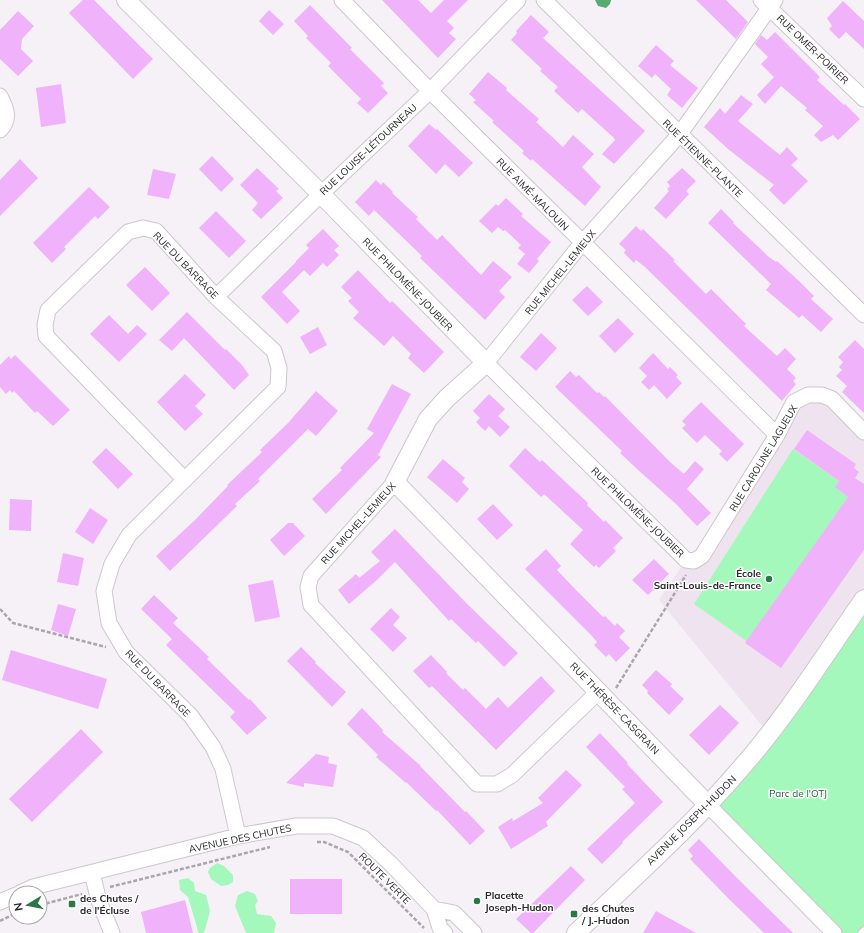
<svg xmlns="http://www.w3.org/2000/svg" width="864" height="933" font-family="Mulish,sans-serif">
<rect width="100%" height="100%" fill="#f6f1f7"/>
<path fill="#eee3ef" d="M822 395 864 430V597L767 732 659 600 686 560 694 561 794 402Z"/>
<path fill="#a4f8bb" d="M793 449 839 481 835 487 848 497 748 642 694 604Z
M864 591V933H841L707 793 767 732Z
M217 863 224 866 233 875V882L228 885 221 886 211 879 208 872 210 868Z
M188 878 194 883 195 891 206 895 210 911 205 930 203 933H198L197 927 188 897 180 890 179 880Z
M247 891 255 894 258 901 255 905 257 914 271 916 276 923 274 933H246L235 906 238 895Z"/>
<path fill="#57aa70" d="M595 0H611L610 4 606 8 598 6Z"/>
<path fill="#f0b2fa" d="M83 0H94L153 59 133 79 69 13Z
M382 0H418L431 13 444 0H468L447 21 454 28 449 33 456 39 438 58Z
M696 0H726L748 22 736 39Z
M843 1 864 21V49L846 32 839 39 829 29 832 26 827 18Z
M310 5 352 48 350 49 384 83 381 86 388 93 368 113 357 103 361 99 328 66 331 63 306 38 308 36 294 21Z
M269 10 284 24 273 35 259 21Z
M18 11 34 26 22 39 21 49 33 61 18 76 0 59V30Z
M531 15 549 32 543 38 645 131 614 164 602 154 615 140 614 138 582 109 578 113 554 91 558 87 540 71 542 69 511 40 517 33 516 31Z
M775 32 820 77 817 80 844 105 845 104 860 119 838 140 833 135 821 142 814 135 823 126 805 110 807 108 781 86 765 104 757 95 774 77 761 64 768 57 755 44 761 35 767 40Z
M656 45 674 61 670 65 698 88 682 108 667 95 671 89 655 74 652 78 638 66Z
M488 72 507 88 506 90 539 119 536 122 563 147 573 135 594 154 582 167 601 187 585 206 532 159 531 161 522 153 524 151 492 122 494 121 473 102 476 100 469 94Z
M61 84 66 123 41 127 36 88Z
M741 95 753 104 738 121 780 155 787 147 798 159 791 165 808 181 784 205 769 190 774 185 728 149 704 127 720 108 725 114Z
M429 124 436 130 437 129 473 163 459 177 445 164 436 174 408 146Z
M212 156 234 179 221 192 199 169Z
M20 159 38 178 0 216V180Z
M257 168 279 189 276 191 283 198 261 219 252 210 258 203 240 185Z
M682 168 696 181 686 191 689 194 666 219 654 208 669 191 667 189 670 186 667 182Z
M153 169 176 174 169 199 147 195Z
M376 180 381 185 383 182 393 192 392 193 418 217 416 219 437 240 442 235 481 275 493 261 512 277 499 291 505 297 485 320 420 258 422 256 374 210 369 216 355 202Z
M89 187 110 207 98 219 95 216 64 247 66 249 52 263 33 243Z
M506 198 523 214 521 216 551 242 537 259 539 261 529 273 517 264 525 254 518 248 521 245 505 230 503 231 498 227 492 233 479 221 496 204 498 206Z
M721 209 734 222 733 223 769 257 776 262 777 261 799 281 814 296 811 299 833 319 821 332 802 315 799 318 766 290 771 284 708 223Z
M216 211 246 241 229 258 199 228Z
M636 226 641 231 643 229 675 260 673 261 706 294 711 289 746 324 744 326 777 356 785 348 796 359 787 369 796 378 793 381 796 384 782 401 645 267 636 260 634 263 624 253 626 250 619 244Z
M323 229 339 246 334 250 339 255 327 267 323 263 310 276 304 270 282 292 300 311 287 324 261 297 296 262V261L309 248 306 245Z
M145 267 170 293 152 311 126 285Z
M358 270 390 303 392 301 444 352 424 373 408 358 411 354 393 336 384 346 353 318 359 312 348 301 352 298 341 287Z
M587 286 603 302 588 316 572 300Z
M187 312 225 350 226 349 241 364 249 375 234 390 184 338 172 351 159 340Z
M109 315 128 334 137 325 147 334 119 362 90 334Z
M618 318 634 334 615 353 599 336Z
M318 327 327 345 310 354 300 337Z
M541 333 557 348 536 371 520 357Z
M855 340 864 349V413L842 392 847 386 836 376 842 370 839 367 843 362 838 357Z
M653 353 668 369 670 367 678 375 676 377 682 383 667 399 654 385 649 390 641 382 647 376 639 368Z
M15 355 70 410 53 426 37 411 35 413 14 391 12 393 10 390 6 394 0 387V365L9 356 11 359Z
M570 371 576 377 579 375 597 393 599 392 604 397 605 396 670 462 684 474 695 461 704 469 687 489 711 513 697 526 676 504 637 469 620 453 622 451 555 387Z
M185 374 206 395 195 406 203 414 185 431 157 402Z
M392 384 411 394 378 455 381 457 326 514 312 499 342 470 340 468 374 433 367 429Z
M316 391 338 411 316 436 308 429 258 479 260 481 235 504 237 506 170 571 156 556 194 521 228 486 227 485 262 452 260 450 288 423Z
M489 394 505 409 498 416 510 427 500 437 489 426 485 431 476 422 480 418 473 411Z
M701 402 744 444 727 462 719 454 722 451 705 435 697 443 682 428 686 425 682 421Z
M807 430 856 464 854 468 859 472 855 478 864 484V550L781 668 745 643 848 497 835 487 839 481 794 449Z
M106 448 133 474 118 489 92 462Z
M525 448 540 462 542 460 588 503 587 505 604 522 605 520 623 538 613 548 616 551 599 568 596 565 594 567 570 544 583 530 544 494 541 497 509 466Z
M443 459 465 478 462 482 469 489 457 503 427 477Z
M10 499 32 500 31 531 9 530Z
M493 504 513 525 497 540 477 519Z
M90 508 108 520 93 544 75 532Z
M288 523H293L305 536 284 556 270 540Z
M395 529 467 604 518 653 504 667 478 641 476 643 451 619 449 621 395 562 377 580 349 604 338 590 356 574 359 578 380 561 371 552Z
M546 549 561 566 557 570 575 589 603 617 605 616 615 626 617 623 625 631 619 637 630 648 616 662 609 654 606 657 594 645 597 642 591 635 525 569Z
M63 553 84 558 78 586 57 582Z
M654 559 669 574 648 595 632 580Z
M273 580 280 617 255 622 248 585Z
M154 595 178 618 173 623 209 657 207 659 249 700 250 699 267 718 247 735 230 717 235 712 166 645 172 639 141 609Z
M58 604 76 609 68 636 51 630Z
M391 608 400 617 393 625 407 638 393 652 370 629Z
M301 647 316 662 315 663 346 692 332 707 287 661Z
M11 650 107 679 98 709 2 680Z
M431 655 447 672 446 673 463 690 465 688 486 709 498 697 508 708 541 676 555 691 496 750 432 686 429 688 413 671Z
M656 670 672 684 670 686 684 699 669 715 647 693 648 691 642 685Z
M720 705 739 723 709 755 689 735Z
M362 708 383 730 382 732 421 766H420L465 812 466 811 485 831 470 845 437 810 436 811 406 782V783L376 757 378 755 347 724Z
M81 729 103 752 32 822 9 799Z
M600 733 628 763 627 764 663 802 622 842 623 843 602 864 587 849 635 803 622 789 625 787 586 747Z
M316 754 329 757 328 763 337 765 333 787 304 783V787L286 783Z
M566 770 582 785 546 822 548 826 511 849 498 827 512 818 513 821 543 803 538 798Z
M699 839 738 879 793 933H764L728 898 690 859 693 856 688 850Z
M571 866 585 880 533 933H531L516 919Z
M290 879H342V914H290Z
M185 900 193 933H146L141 912Z
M656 911 696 933H643Z"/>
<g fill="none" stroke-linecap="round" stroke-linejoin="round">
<g stroke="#cdc7cd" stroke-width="9">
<path id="service" d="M862 933 864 931"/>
</g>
<g stroke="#cdc7cd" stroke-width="17">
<path id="minor" d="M342 0 430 91 777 435
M544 0 864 315
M761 0 864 99
M775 0 679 135 582 243 486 363 686 560 694 561 702 556 777 435 794 402 808 395H822L832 399 864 432
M0 96C6 108 11 119 0 130
M216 297 321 194 430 91 518 0
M184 479 46 336 45 325 48 310 128 232 143 228 156 231 216 297 274 351 279 368 278 387 129 535 112 564 104 591 109 623 126 652 191 716 213 747 223 769 238 836
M395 482 311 576 308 587 311 605 477 784H497L512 775 599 691
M708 805 834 933
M92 873 99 901 112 933
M20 893 33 887 238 836 296 826H333L363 838 391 864 434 909 440 928 445 933
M0 902 16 895
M434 909 454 913 474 933"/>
</g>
<g stroke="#cdc7cd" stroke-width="20">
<path id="tertiary" d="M126 0 321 194 486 363 447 398 428 419 395 482 708 805
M576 933C632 879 691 827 741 768 787 716 824 656 864 599"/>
</g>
<path stroke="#aaa6ab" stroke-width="2.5" stroke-dasharray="4 2" stroke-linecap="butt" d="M0 609 13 623 106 647
M616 688 686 575
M317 842H324L348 852 424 928
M110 887 270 847
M40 905 82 894
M0 921 16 913"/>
<use href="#service" stroke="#fff" stroke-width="7"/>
<use href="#minor" stroke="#fff" stroke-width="15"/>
<use href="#tertiary" stroke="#fff" stroke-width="18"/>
</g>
<g fill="#2b7746" stroke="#fff" stroke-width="1.5">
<circle cx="769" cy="579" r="4"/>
<circle cx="477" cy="901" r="4"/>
<rect x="68" y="900" width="8" height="8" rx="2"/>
<rect x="570" y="910" width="8" height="8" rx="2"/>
</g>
<g text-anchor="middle" stroke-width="3" stroke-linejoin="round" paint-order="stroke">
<g font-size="10" fill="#282629" stroke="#fff">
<text transform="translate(813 49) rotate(44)" y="4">RUE OMER-POIRIER</text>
<text transform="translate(368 149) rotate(-43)" y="4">RUE LOUISE-LÉTOURNEAU</text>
<text transform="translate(703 158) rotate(44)" y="4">RUE ÉTIENNE-PLANTE</text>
<text transform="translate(533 194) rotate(45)" y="4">RUE AIMÉ-MALOUIN</text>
<text transform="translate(186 265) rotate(46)" y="4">RUE DU BARRAGE</text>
<text transform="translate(560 272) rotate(-51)" y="4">RUE MICHEL-LEMIEUX</text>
<text transform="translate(408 284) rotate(46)" y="4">RUE PHILOMÈNE-JOUBIER</text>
<text transform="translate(763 458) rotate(-59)" y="4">RUE CAROLINE LAGUEUX</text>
<text transform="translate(638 512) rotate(44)" y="4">RUE PHILOMÈNE-JOUBIER</text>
<text transform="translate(358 523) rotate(-48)" y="4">RUE MICHEL-LEMIEUX</text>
<text transform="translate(158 683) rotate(46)" y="4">RUE DU BARRAGE</text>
<text transform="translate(615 708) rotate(46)" y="4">RUE THÉRÈSE-CASGRAIN</text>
<text transform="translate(691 820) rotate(-45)" y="4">AVENUE JOSEPH-HUDON</text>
<text transform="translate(240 838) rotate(-12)" y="4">AVENUE DES CHUTES</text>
<text transform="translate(385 878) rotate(45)" y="4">ROUTE VERTE</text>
</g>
<g font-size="10" font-weight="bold" fill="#282629" stroke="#fff" text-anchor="start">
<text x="761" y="577" text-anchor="end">École<tspan x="761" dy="12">Saint-Louis-de-France</tspan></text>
<text x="485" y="899">Placette<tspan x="485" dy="12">Joseph-Hudon</tspan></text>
<text x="80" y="902">des Chutes /<tspan x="80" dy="12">de l'Écluse</tspan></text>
<text x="582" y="912">des Chutes<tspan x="582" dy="12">/ J.-Hudon</tspan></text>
</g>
<g font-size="10" fill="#205c35" stroke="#fff">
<text x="798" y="797">Parc de l'OTJ</text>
</g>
</g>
<g transform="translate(28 905) rotate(260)"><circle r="19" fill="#ffffff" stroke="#a9a8a9"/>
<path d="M0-3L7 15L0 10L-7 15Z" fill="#2b7746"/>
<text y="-6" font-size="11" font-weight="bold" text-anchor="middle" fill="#282629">N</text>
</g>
</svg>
